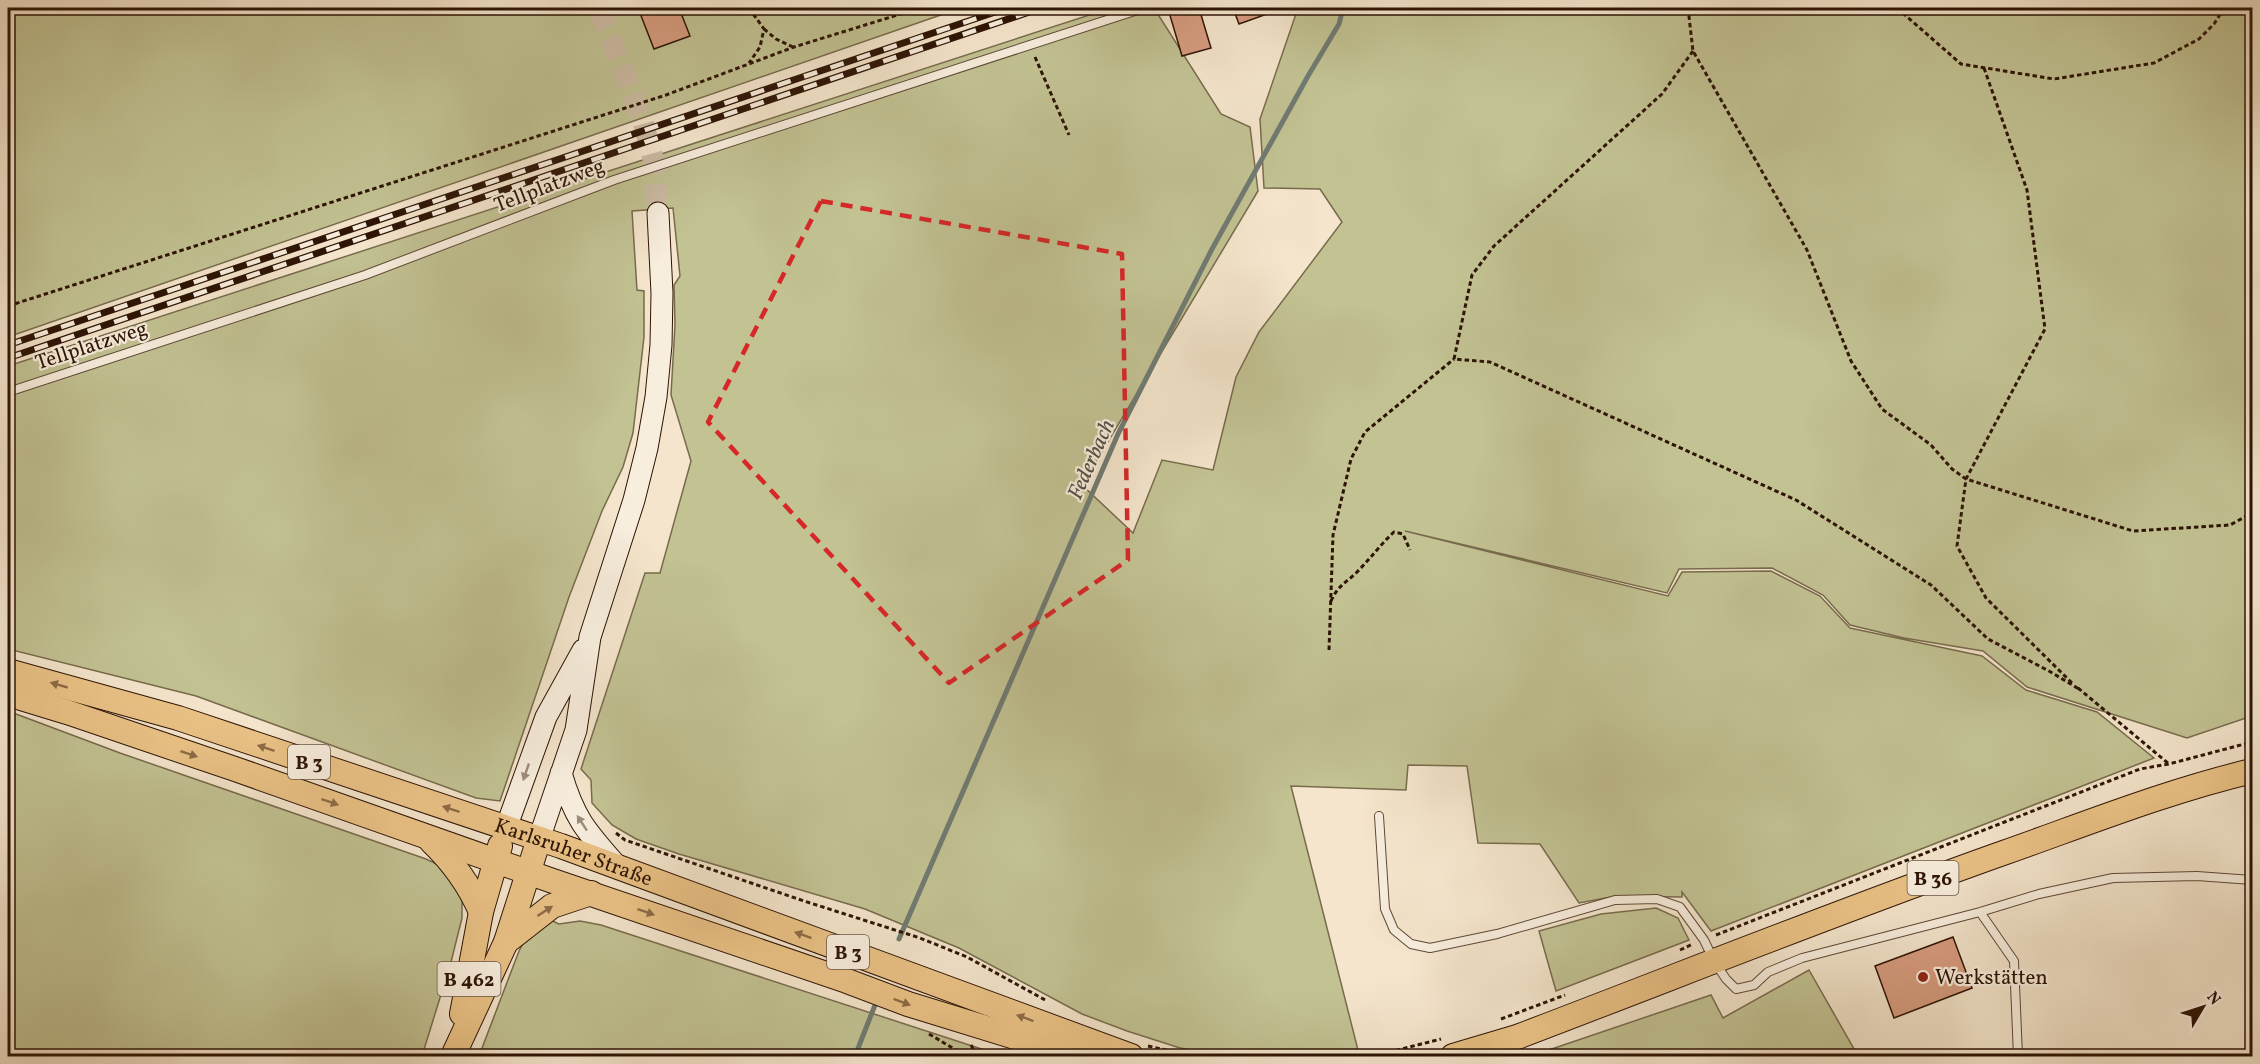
<svg xmlns="http://www.w3.org/2000/svg" width="2260" height="1064" font-family="Vollkorn,serif">
<rect width="100%" height="100%" fill="#f4e5cc"/>
<filter id="stains"><feTurbulence type="fractalNoise" baseFrequency=".00333" numOctaves="4"/><feColorMatrix values="0 0 0 0 .2 0 0 0 0 .09 0 0 0 0 .02 0 0 0 .5 -.17"/></filter>
<radialGradient id="worn" r=".72"><stop offset=".6" stop-color="#630" stop-opacity="0"/><stop offset="1" stop-color="#630" stop-opacity=".3"/></radialGradient>
<path fill="#c2c293" stroke="#786b4c" stroke-width="1.5" d="M8 8H961L8 337Z
M1111 8H1154L1221 114 1250 127 1258 191 1082 485 1133 533 1162 460 1213 470 1236 377 1259 332 1342 222 1320 189 1264 188 1260 119 1298 8H2252V716L2187 738 2027 687 1983 651 1904 638 1850 625 1823 595 1772 568 1679 569 1667 593 1405 531 1668 596 1682 572 1771 571 1820 596 1850 628 1982 656 2026 690 2097 712 2154 758 1711 931 1682 892V897L1616 896 1579 903 1540 844 1478 843 1467 766 1408 765 1406 790 1291 786 1359 1054 1334 1056H1228L1180 1048 1127 1031 1082 1014 959 948 865 909 679 854 636 839 612 825 592 803 591 780 581 769 645 573H660L691 461 671 395 675 325 674 285 680 276 673 208 632 211 637 290 644 291V337L633 433 623 467 602 511 569 597 500 801 476 798 196 696 8 649V366Z
M8 711 120 753 426 859 443 867 462 899V918L451 962 422 1056H8Z
M1656 908 1678 918 1689 940 1556 991 1539 931 1601 914Z
M546 918 559 924 580 921 601 925 1003 1056H479L519 951 527 936Z
M1809 970 1858 1056H1531L1711 995 1723 1018Z"/>
<g fill="none" stroke-linecap="round" stroke-linejoin="round">
<path stroke="#707b72" stroke-width="5" d="M899 939 1118 434 1212 249 1308 76 1339 24 1343 8
M855 1056 877 1000"/>
</g>
<path fill="#d69c7f" stroke="#2d1405" stroke-width="1.5" d="M638 8H679L690 36 654 49Z
M1184 8H1199L1211 48 1182 56 1169 12Z
M1233 8H1280L1281 9 1239 24Z
M1953 937 1972 988 1894 1018 1875 966Z"/>
<g fill="none" stroke-linecap="round" stroke-linejoin="round">
<path stroke="#ccbba4" stroke-width="21" stroke-dasharray="21 10" stroke-linecap="butt" d="M599 8 643 122 654 162 658 213"/>
<g stroke="#5f4837" stroke-width="10">
<path id="lane" d="M8 392 365 275 614 180 1144 8
M1379 816 1385 909 1394 930 1411 944 1430 948 1497 934 1615 900 1657 899 1680 907 1704 940 1714 961 1726 979 1736 989 1754 985 1768 972 1802 958 1980 912 2039 894 2113 878 2197 876 2252 880
M1980 912 2014 961 2018 1056"/>
</g>
<g stroke="#2d1405" stroke-width="23">
<path id="secondary" d="M561 773C574 818 586 831 616 865
M506 828 546 717 583 650
M539 839 576 730 590 637 634 500 647 448 656 397 661 345 662 293 658 213"/>
</g>
<g stroke="#2d1405" stroke-width="26">
<g id="primary">
<path id="s1" d="M8 671 178 718 561 846 1131 1056"/>
<path d="M8 694 67 712 235 769 550 880 847 981 908 1004 1077 1056"/>
<path d="M431 841C453 862 469 884 481 912"/>
<path d="M506 942 552 906 591 893"/>
<path d="M462 1014 481 912 500 846"/>
<path d="M453 1056 506 942 539 839"/>
<path d="M1453 1056 1517 1037C1680 975 1842 910 2006 852 2088 823 2168 791 2252 771"/>
</g>
</g>
<path stroke="#2d1405" stroke-width="3" stroke-dasharray="4.5 3" stroke-linecap="butt" d="M749 8 764 29 760 47 749 63
M1688 8 1693 51 1807 250 1851 361 1882 409 1931 445 1952 469 1966 479 1957 546 1986 598 2073 684
M1897 8 1961 64 2054 79 2154 63 2199 39 2214 24 2224 8
M764 29 776 39 793 47
M1693 51 1662 94 1494 246 1472 275 1454 359 1490 362 1796 500 1931 585 1988 639 2049 671 2079 689
M1035 57 1069 135
M1984 68 2027 190 2045 329 1966 479 2133 531 2230 525 2252 513
M2250 247 2252 252
M8 306 666 95 794 47 920 8
M1331 601C1339 584 1345 584 1357 572 1370 559 1380 545 1394 532L1403 534 1410 550
M1329 650 1333 535 1351 459 1365 432 1454 359
M2078 688 2169 764
M616 833 625 840 804 901 920 938 967 957 1047 1001
M1716 935 2140 769 2169 764 2252 742
M1680 950 1693 944
M1501 1019 1565 995
M929 1034 966 1056
M971 1045 977 1056
M1148 1046 1192 1056
M1374 1056 1441 1039"/>
<use href="#lane" stroke="#f8eede" stroke-width="8"/>
<use href="#secondary" stroke="#f8eede" stroke-width="21"/>
<use href="#primary" stroke="#eac286" stroke-width="24"/>
<g stroke="#2d1405" stroke-width="7">
<path id="rail" d="M8 345 1007 8
M8 358 1041 8"/>
</g>
<use href="#rail" stroke="#f8eede" stroke-width="4.5" stroke-dasharray="14" stroke-linecap="butt"/>
</g>
<defs><path id="oneway-solid" d="M-6-.8H1V-3.2L6.5 0L1 3.2V.8H-6Z" transform="scale(1.5)"/></defs>
<g fill="#8c6b46">
<use href="#oneway-solid" transform="translate(59 685) rotate(-164)"/>
<use href="#oneway-solid" transform="translate(266 748) rotate(-162)"/>
<use href="#oneway-solid" transform="translate(189 754) rotate(18)"/>
<use href="#oneway-solid" transform="translate(330 802) rotate(19)"/>
<use href="#oneway-solid" transform="translate(451 809) rotate(-162)"/>
<use href="#oneway-solid" transform="translate(545 911) rotate(-33)"/>
<use href="#oneway-solid" transform="translate(646 912) rotate(19)"/>
<use href="#oneway-solid" transform="translate(803 935) rotate(-160)"/>
<use href="#oneway-solid" transform="translate(902 1002) rotate(21)"/>
<use href="#oneway-solid" transform="translate(1025 1018) rotate(-160)"/>
</g>
<g fill="#9d8c7c">
<use href="#oneway-solid" transform="translate(526 772) rotate(109)"/>
<use href="#oneway-solid" transform="translate(582 823) rotate(-123)"/>
</g>
<path fill="none" stroke="#d62828" stroke-width="4.5" stroke-dasharray="12 8" stroke-linejoin="round" d="M821 201 1122 254 1128 560 949 683 708 422Z"/>
<circle fill="#8f2418" stroke="#f8eede" stroke-width="2" cx="1923" cy="977" r="6"/>
<g text-anchor="middle" stroke-width="4.5" stroke-linejoin="round" paint-order="stroke">
<g fill="#f8eede" stroke="#6a5546" stroke-width="1.5">
<rect x="288" y="745" width="42" height="34" rx="4.5"/>
<rect x="1907.5" y="861" width="51" height="34" rx="4.5"/>
<rect x="827" y="935" width="42" height="34" rx="4.5"/>
<rect x="437.5" y="962" width="63" height="34" rx="4.5"/>
</g>
<g font-size="20" font-weight="bold" fill="#2d1405">
<text x="309" y="769">B 3</text>
<text x="1933" y="885">B 36</text>
<text x="848" y="959">B 3</text>
<text x="469" y="986">B 462</text>
</g>
<g font-size="21" fill="#2d1405" stroke="#f8eede">
<text transform="translate(549 185) rotate(-21)" y="7">Tellplatzweg</text>
<text transform="translate(91 345) rotate(-18)" y="7">Tellplatzweg</text>
<text dy="7" stroke="none"><textPath href="#s1" startOffset="594">Karlsruher Straße</textPath></text>
</g>
<g font-size="21" fill="#2d1405" stroke="#f8eede" text-anchor="start">
<text x="1935" y="984">Werkstätten</text>
</g>
<g font-size="22" font-style="italic" fill="#545045" stroke="#f8eede">
<text transform="translate(1090 459) rotate(-66)" y="8">Federbach</text>
</g>
</g>
<rect width="2260" height="1064" fill="none" stroke="#f4e5cc" stroke-width="30"/>
<rect x="9" y="9" width="2242" height="1046" fill="none" stroke="#2d1405" stroke-width="3"/>
<rect x="15" y="15" width="2230" height="1034" fill="none" stroke="#2d1405" stroke-width="1.5"/>
<g transform="translate(2203 1007) rotate(51)" stroke="#f8eede" stroke-width="4.5" paint-order="stroke">
<path d="M0-4.5L10 22L0 15L-10 22Z" fill="#2d1405"/>
<text y="-9" font-size="16" font-weight="bold" text-anchor="middle" fill="#2d1405">N</text>
</g>
<rect width="100%" height="100%" filter="url(#stains)"/>
<rect width="100%" height="100%" fill="url(#worn)"/>
</svg>
